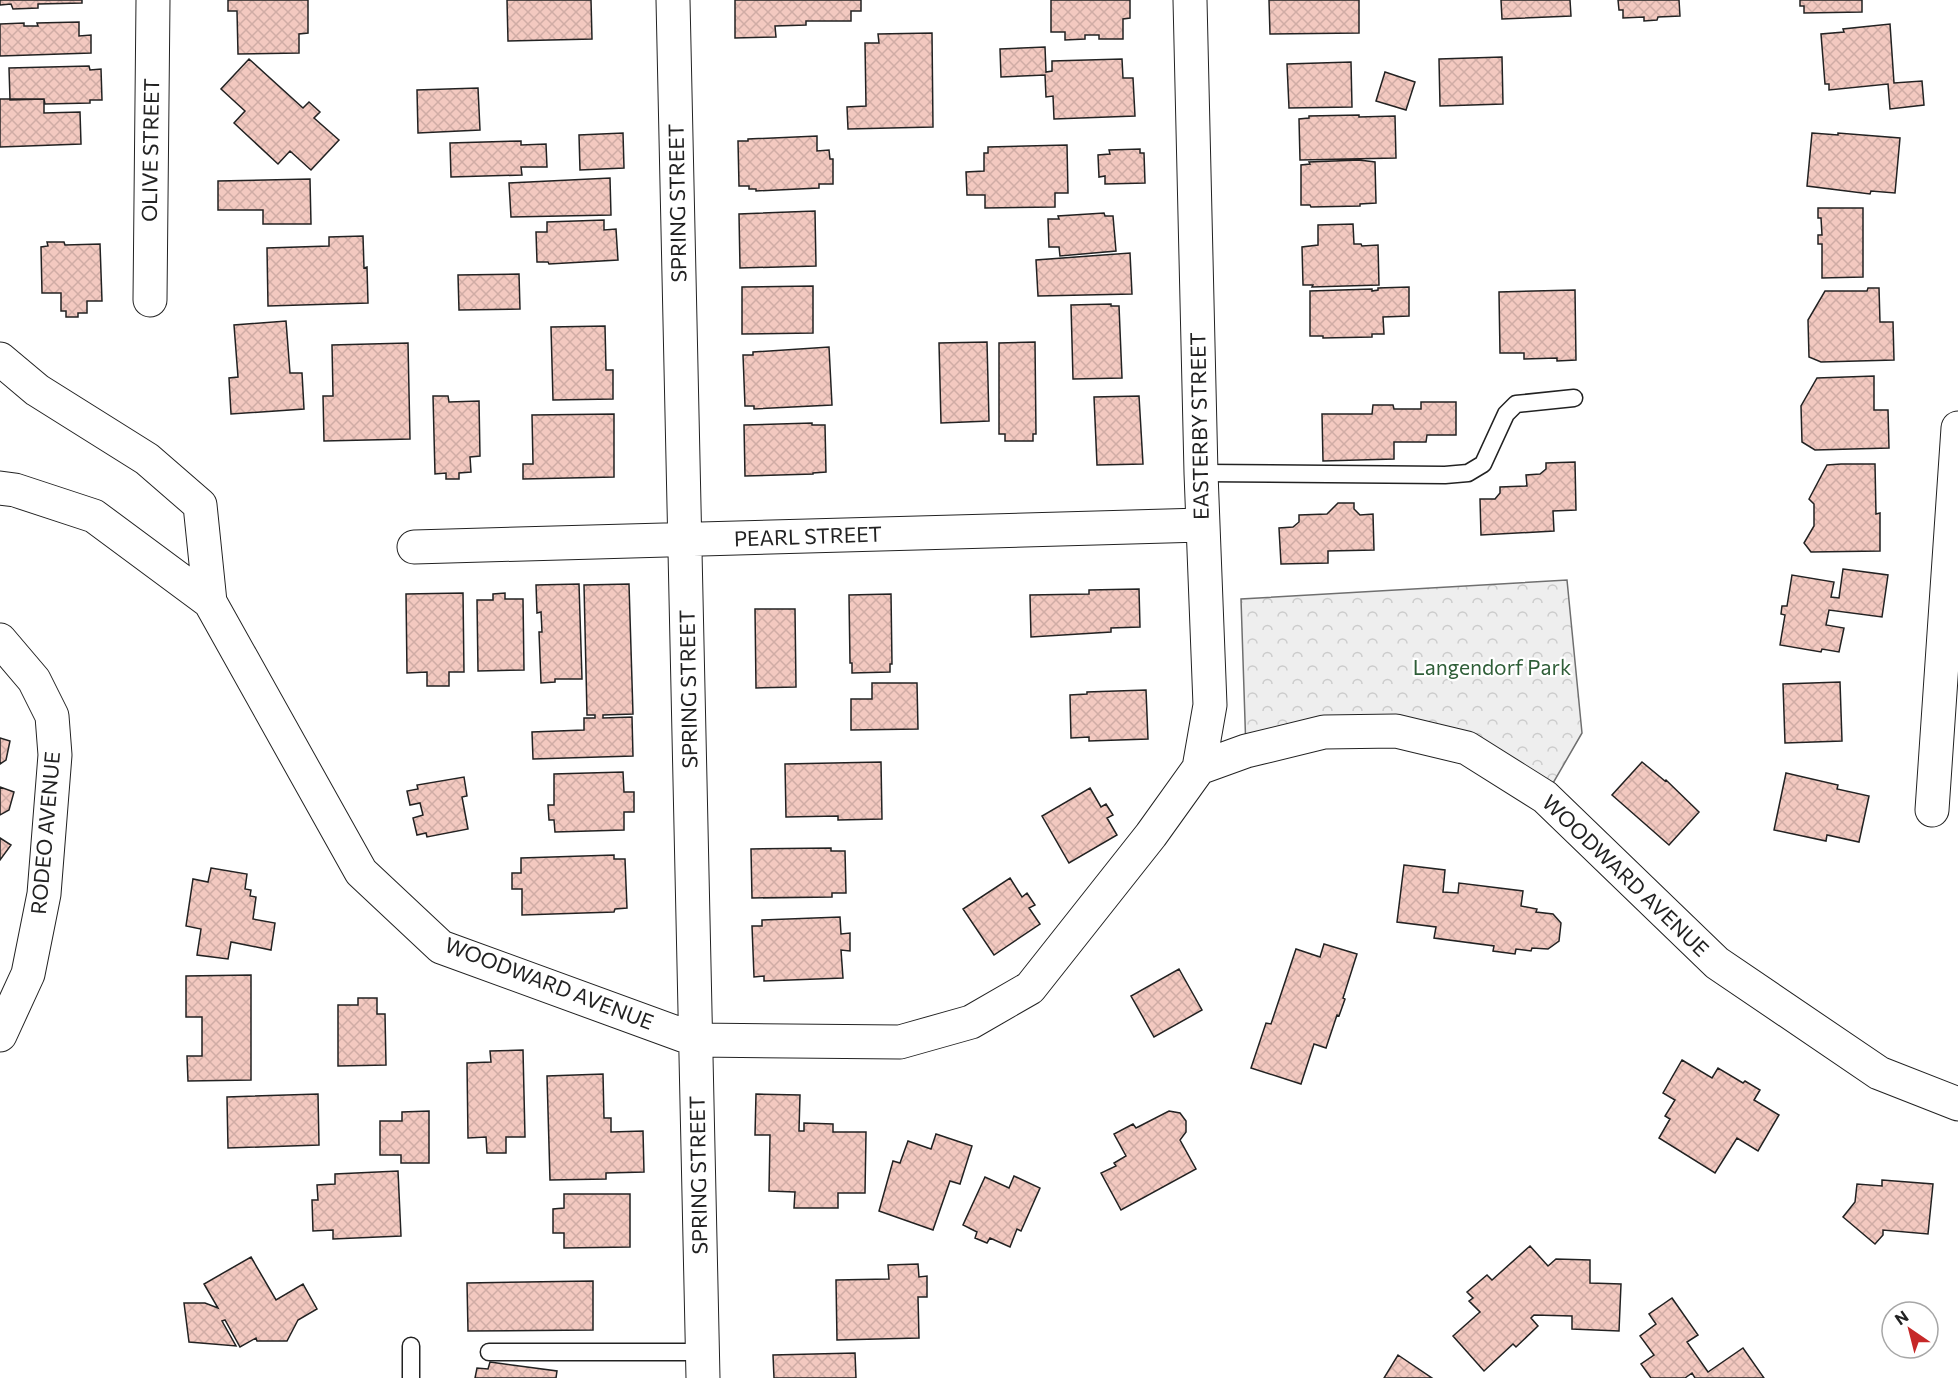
<svg xmlns="http://www.w3.org/2000/svg" width="1958" height="1378" font-family="Commissioner,sans-serif">
<defs>
<pattern id="forest-crowns" width="20" height="18" patternUnits="userSpaceOnUse" patternTransform="scale(1.5)"><rect width="20" height="18" fill="#eee"/><path d="M2 6a3 3 0 1 1 6 0M12 15a3 3 0 1 1 6 0" fill="none" stroke="#ccc"/></pattern>
<pattern id="building-cross-hatch" width="8" height="8" patternUnits="userSpaceOnUse" patternTransform="scale(1.5)"><rect width="8" height="8" fill="#f3c9c0"/><path d="M0 0l8 8M0 8l8-8" fill="none" stroke="#d0aca5"/></pattern>
</defs>
<rect width="100%" height="100%" fill="#fff"/>
<path fill="url(#forest-crowns)" stroke="#6f6f6f" stroke-width="1.5" d="M1567 580 1582 733 1545 797 1396 731 1246 751 1241 599Z"/>
<path fill="url(#building-cross-hatch)" stroke="#222" stroke-width="1.5" d="M0 0H82V3L38 4V8L13 9 11 4 0 5Z
M228 0H308V33L299 34V53L238 54 237 11H228Z
M507 0H591L592 39 508 41Z
M735 0H861V11H851V21H806V25L775 26 776 37 735 38Z
M1051 0H1130V18L1123 19V39H1099V35H1085V39L1065 40V32H1051Z
M1269 0H1359V33L1270 34Z
M1501 0H1570L1571 16 1502 19Z
M1618 0H1679L1680 16 1658 17 1657 20 1644 21V17L1623 18V10H1619Z
M1800 0H1862V12L1804 13V6H1800Z
M79 22V36L91 35V53L0 56V24L24 23V26H38L37 23Z
M1890 24 1894 83 1922 81 1924 105 1890 109 1888 84 1829 90V84H1825L1821 34 1844 32 1843 29Z
M932 33 933 127 848 129 847 107 866 106 865 43H879L878 34Z
M1045 47 1046 72 1052 71V61L1122 59 1123 78H1133L1135 116 1054 119 1053 96 1046 97 1045 75 1001 77 1000 49Z
M1502 57 1503 104 1440 106 1439 59Z
M249 59 303 108 309 102 320 112 314 118 339 140 311 170 290 151 278 164 234 123 245 111 221 89Z
M1351 62 1352 107 1289 108 1287 64Z
M89 66 90 70 101 69 102 100H90V103L45 104 44 99 10 100 9 68Z
M1385 72 1415 82 1406 110 1376 101Z
M478 88 480 130 418 133 417 90Z
M0 99H44V113L80 112 81 144 0 147Z
M1359 115V117L1395 116 1396 158 1300 160 1299 119 1309 118V116Z
M623 133 624 168 580 170 579 135Z
M1812 133 1838 135V133L1900 138 1895 193 1871 191 1870 194 1807 186Z
M817 136V151L829 150 830 159H833V184H819V188L756 191V189H749V186H739L738 141H748V139Z
M521 141V145L546 144 547 167H521L522 175 451 177 450 143Z
M1067 145 1068 193H1055V207L985 208V195H967L966 172 984 171V153H988V147Z
M1140 149V153H1144L1145 183 1105 184V176L1099 177 1098 155 1110 154 1109 150Z
M1359 160 1375 162 1376 203 1360 204V206L1311 207 1310 205H1301V165L1310 164 1309 162Z
M610 178 611 215 511 217 509 183Z
M310 179 311 224H263V210H218V181Z
M1818 208H1863V277L1822 278V244H1818V235H1822L1821 218H1818Z
M815 211 816 266 740 268 739 214Z
M1104 213 1105 216H1113L1116 251 1060 256 1059 247H1049L1048 219H1059L1058 216Z
M604 220V230L616 229 618 260 549 264 548 262H537L536 232H547V222Z
M1353 224 1354 244H1361L1362 246 1378 245 1379 285 1312 287 1313 285H1303L1302 247 1318 245V225Z
M363 236 364 268 367 267 368 303 268 306 267 248 329 246V237Z
M47 242H64L65 245 100 244 102 301H87V313H78V317H66V311H61V293H42L41 247 48 246Z
M1130 253 1132 294 1038 296 1036 260Z
M519 274 520 309 459 310 458 275Z
M813 286V333L742 334V287Z
M1409 287V316L1383 317 1384 334H1372V337L1323 338V336H1310V291L1372 289V291L1378 290V288Z
M1868 288H1879L1880 322H1893L1894 360 1821 362 1809 357 1808 320 1825 291H1867Z
M1575 290 1576 360 1557 361V358L1524 359V353H1500L1499 292Z
M1111 304V306H1119L1122 378 1073 379 1071 305Z
M286 321 290 373H302L304 409 231 414 229 378 238 377 234 325Z
M605 326 606 370H613V399L553 400 551 327Z
M987 342 989 421 941 423 939 343Z
M1035 342 1036 434H1033V441H1005V434H999V343Z
M408 343 410 439 324 441 323 396H333L332 345Z
M829 347 832 405 754 409V406H745L743 355H753V352Z
M1874 376V410H1888L1889 448 1815 450 1802 442 1801 406 1817 378Z
M433 396H448L449 402 479 401 480 456 470 457 471 472 459 473V479H446V473L435 474Z
M1139 396 1143 464 1097 465 1094 397Z
M1421 402H1456V435H1427L1426 442H1394V459L1323 461 1322 414H1372L1373 405H1393L1394 409H1421Z
M614 414V477L523 479V464H533L532 415Z
M812 423V425H825L826 472 813 473V474L745 476 744 425Z
M1575 462 1576 510 1553 511 1554 531 1481 535 1480 499H1495L1500 493V487L1527 486 1526 475 1540 474 1546 469V463Z
M1841 464H1875L1876 514 1880 513V551L1811 552 1804 543 1814 526V504L1809 499 1827 465Z
M1338 503H1354V509L1360 515 1373 514 1374 550 1328 551V563L1281 564 1279 528 1293 527 1299 522V515L1327 514Z
M1843 569 1888 575 1882 617 1829 610 1826 625 1844 628 1839 652 1822 649 1821 652 1780 645 1785 615 1781 614 1782 606H1787L1792 575 1834 582 1831 597 1839 598Z
M579 584 582 679H555V682L541 683 539 632H542L541 612 537 613 536 585Z
M629 584 633 714 603 715V718L632 717 633 756 533 759 532 732 584 730V718H595V715H587L584 585Z
M1139 589 1140 627 1111 628V632L1031 637 1030 595 1089 594V590Z
M463 593 464 672H449V686H427V672L407 673 406 594Z
M505 593V599H523L524 670 478 671 477 600H493V594Z
M891 594 892 664H890V672L852 673V663H850L849 595Z
M755 609H795L796 687 756 688Z
M1840 682 1842 741 1785 743 1783 684Z
M872 683H917L918 729 851 730V699H872Z
M1146 690 1148 739 1089 741V737L1071 738 1070 695 1087 694V692Z
M0 738 10 741 6 760 0 764Z
M881 762 882 819 838 820V816L786 817 785 764Z
M1642 762 1665 781 1666 780 1699 812 1669 845 1612 795Z
M623 772 624 792H634V812H624V830L555 832 554 820H549L548 805H554V774Z
M1786 773 1838 785 1837 789 1869 796 1859 842 1827 835 1826 841 1774 830Z
M464 777 467 796 462 797 468 829 427 837 426 833 417 835 413 818 423 815 420 803 410 805 407 791 418 789 417 785Z
M0 787 14 792 9 810 0 815Z
M1090 788 1101 807 1106 804 1113 815 1107 818 1117 835 1069 863 1042 816Z
M0 838 11 845 0 860Z
M831 848V851H845L846 893H832V897L752 898 751 849Z
M614 855V859H625L627 908 615 909 614 912 522 915V889H512V873H521V858Z
M1404 865 1445 870 1443 892 1458 893 1459 883 1523 891 1521 906 1537 909 1536 912 1553 914 1561 923 1559 941 1548 949 1532 948 1531 951 1516 949 1515 954 1493 951 1494 946 1434 938 1436 927 1397 922Z
M211 868 247 874 245 889 251 890 250 896 256 897 253 919 275 923 271 950 231 942 228 959 197 955 201 929 186 926 193 879 208 882Z
M1010 878 1022 897 1027 893 1035 905 1029 908 1040 924 994 955 963 909Z
M840 917 841 934 850 933V951L841 950 843 978 764 981V976L754 977 752 926H762V920Z
M1324 944 1357 954 1343 998 1345 999 1339 1016 1337 1015 1326 1048 1314 1044 1301 1084 1251 1068 1266 1023 1271 1024 1296 949 1320 957Z
M1179 969 1202 1010 1154 1037 1131 996Z
M251 975V1080L188 1081 187 1056H202V1017H186V976Z
M358 998H377V1014H385L386 1065 338 1066V1005H358Z
M523 1050 525 1137H506V1153H487L486 1137 468 1138 467 1063 491 1062 490 1051Z
M1682 1060 1712 1078 1718 1068 1743 1083 1745 1081 1760 1090 1754 1100 1779 1115 1758 1151 1737 1138 1715 1173 1659 1138 1670 1119 1665 1116 1675 1100 1663 1093Z
M603 1074 604 1118H611V1132L643 1131 644 1172 606 1173V1179L550 1180 547 1076Z
M318 1094 319 1145 228 1148 227 1097Z
M756 1094 800 1095 799 1131H804V1123L833 1124V1132H866L865 1193H838V1208H794L795 1192 769 1191 770 1135H755Z
M429 1111V1163H401V1155H380V1121H402V1112Z
M1169 1111 1180 1113 1186 1121V1132L1180 1140 1196 1169 1121 1210 1101 1173 1116 1166 1114 1163 1126 1156 1114 1134 1133 1124 1136 1128Z
M936 1134 972 1146 960 1184 950 1181 933 1230 879 1211 893 1161 900 1163 908 1141 931 1149Z
M398 1171 401 1236 333 1239V1230L313 1231 312 1200H318L317 1185 335 1184V1174Z
M1014 1176 1040 1188 1021 1231 1017 1229 1010 1247 990 1238 987 1243 975 1238 977 1232 963 1225 985 1177 1009 1188Z
M1882 1180 1933 1184 1928 1234 1883 1230V1235L1875 1244 1843 1217 1855 1202 1857 1184 1882 1186Z
M564 1194H630V1247L564 1248V1233H553V1209L564 1208Z
M1530 1246 1548 1266 1556 1259 1590 1260V1283L1621 1284 1619 1331 1572 1329V1316L1534 1315 1531 1318 1538 1326 1516 1347 1513 1344 1484 1371 1453 1336 1480 1312 1469 1301 1473 1298 1467 1292 1487 1275 1492 1280Z
M251 1257 276 1300 303 1284 317 1309 298 1320 287 1341H257L256 1338 240 1347 225 1320 222 1321 236 1346 189 1342 184 1303H205L218 1308 204 1284Z
M918 1264 919 1277 927 1276V1297H918L919 1338 837 1340 836 1280 889 1279 888 1265Z
M593 1281V1330L468 1331 467 1283Z
M1672 1298 1698 1335 1687 1342 1708 1372 1743 1348 1764 1378H1695L1692 1373 1685 1378H1651L1641 1364 1654 1355 1640 1336 1656 1324 1649 1314Z
M855 1353 856 1378H774L773 1355Z
M1398 1355 1432 1378H1384Z
M490 1362 557 1371 556 1378H475L477 1368 488 1369Z"/>
<g fill="none" stroke-linecap="round" stroke-linejoin="round">
<g stroke="#222" stroke-width="19">
<path id="service" d="M1201 473 1445 475 1468 473 1483 464 1506 414 1516 404 1574 398
M411 1346V1378
M489 1352H703"/>
</g>
<g stroke="#222" stroke-width="35">
<path id="minor" d="M673 0 703 1378
M150 300 153 0
M0 359 37 390 147 459 200 505 210 602 361 872 441 947 696 1040 900 1042 971 1022 1030 988 1151 835 1199 768 1210 705 1201 473 1190 0
M0 488 15 490 94 516 210 602
M414 547 1202 525
M0 640 34 680 52 716 55 755 44 894 28 974 0 1035
M1199 768 1246 751 1324 732 1396 731 1467 748 1545 797 1717 963 1879 1073 1958 1104
M1932 810 1958 428"/>
</g>
<use href="#service" stroke="#fff" stroke-width="16"/>
<use href="#minor" stroke="#fff" stroke-width="33"/>
</g>
<g text-anchor="middle" stroke-width="4.5" stroke-linejoin="round" paint-order="stroke">
<g font-size="21" fill="#222" stroke="#fff">
<text transform="translate(151 150) rotate(-89)" y="7">OLIVE STREET</text>
<text transform="translate(678 203) rotate(-91)" y="7">SPRING STREET</text>
<text transform="translate(1200 426) rotate(-91)" y="7">EASTERBY STREET</text>
<text transform="translate(808 537) rotate(-2)" y="7">PEARL STREET</text>
<text transform="translate(689 689) rotate(-91)" y="7">SPRING STREET</text>
<text transform="translate(46 833) rotate(-85)" y="7">RODEO AVENUE</text>
<text transform="translate(1625 876) rotate(44)" y="7">WOODWARD AVENUE</text>
<text transform="translate(549 984) rotate(21)" y="7">WOODWARD AVENUE</text>
<text transform="translate(699 1175) rotate(-91)" y="7">SPRING STREET</text>
</g>
<g font-size="21" fill="#2f5e38" stroke="#fff">
<text x="1492" y="675">Langendorf Park</text>
</g>
</g>
<g transform="translate(1910 1330) rotate(325)"><circle r="28" fill="#ffffff" stroke="#a7a7a7" stroke-width="1.5"/>
<path d="M0-4.5L10 22L0 15L-10 22Z" fill="#c62828"/>
<text y="-9" font-size="16" font-weight="bold" text-anchor="middle" fill="#222222">N</text>
</g>
</svg>
